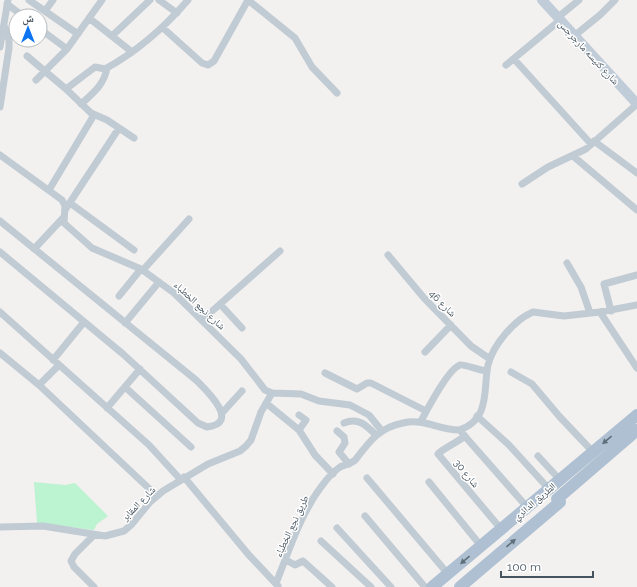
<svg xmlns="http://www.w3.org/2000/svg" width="637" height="587" font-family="Raleway,'Noto Naskh Arabic',sans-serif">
<rect width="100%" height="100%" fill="#f3f0f0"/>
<path fill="#bcf3d0" d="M34 482 65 485 75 483 108 516 97 524 94 530 37 523Z"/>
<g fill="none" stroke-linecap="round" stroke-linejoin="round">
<path stroke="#c0cbd3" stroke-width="7" d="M29 0 78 34
M159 0 177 13
M248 0 295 38 312 67 337 93
M7 4 23 16
M45 11 53 0
M89 18 132 52
M557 18 579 0
M163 28 202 63 208 65 214 61 248 0
M40 29 67 49
M113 35 150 0
M574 36 600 15 615 0
M0 47 8 0
M27 56 66 89 91 113 107 120 134 138
M514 59 591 144
M506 65 559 21
M36 80 67 49 102 0
M66 89 95 67 105 69C138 51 164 28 188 0
M81 104C93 93 104 85 107 68
M0 107 9 48V40L4 25
M594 141 637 173
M0 155 62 200 65 206 64 223 92 248 141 269 174 293 241 359 265 390 272 393 301 394 319 401 350 405 369 415 382 431
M573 156 637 210
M522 184 548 167 586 149 637 104
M49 190 94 115
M70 203 134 250
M65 210 119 128
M0 221 196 380C207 391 241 423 207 427L198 423 123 354 0 252
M34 249 63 218
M388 255 424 298 471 346 490 359
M567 263 581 287 590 313
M143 270 189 219
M119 296 141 269
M220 304 242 328
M611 311 604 284 637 275
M0 312 149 445 180 479
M600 312 637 368
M202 320 280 251
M125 323 159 282
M425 352 451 325
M0 353 39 385 157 496
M53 360 84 322
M511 372 532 384 559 416 593 452
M325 373 357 389 367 383H371L426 411
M39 385 59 365
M125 387 191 447
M266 403 299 430 315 455 333 474
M107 408 140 369
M222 413 242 391
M477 416 509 445 549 489
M421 421C427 410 448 369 460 365 464 364 481 371 487 371
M344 423C358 417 366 425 376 435
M299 430 306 420 299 415
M337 431 344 437 345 443 339 452 349 464
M462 433 527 507
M465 436C458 442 442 449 438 454L501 529
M538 456 560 480
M184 477 248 554 278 586
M367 478 448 574
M429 482 481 546
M365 516 425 587
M0 527 43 526 105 536 124 531 132 524 150 502 163 491 208 464 240 451 246 446 251 440 261 412 272 393
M337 528 391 587
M321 541 371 587
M286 560 295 565 303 561 332 587
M276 583C289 551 300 515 321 487 326 480 333 472 340 467 346 464 352 464 356 459 369 442 380 427 403 423 424 418 439 430 459 430 491 420 483 388 488 365 493 345 514 320 533 312L564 316 600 312 637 305
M94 587 74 567 71 561 75 554 94 535"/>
<path stroke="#c0ccd8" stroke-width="10" d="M542 0 637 104"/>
<path stroke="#aec0d1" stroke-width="12" d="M432 587 637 415
M460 587 560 502 557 499 637 430"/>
</g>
<defs><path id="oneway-solid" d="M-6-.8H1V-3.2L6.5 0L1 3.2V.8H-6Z"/></defs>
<g fill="#606f7c">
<use href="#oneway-solid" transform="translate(607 440) rotate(140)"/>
<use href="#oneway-solid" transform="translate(511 543) rotate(-40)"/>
<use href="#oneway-solid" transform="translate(465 560) rotate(140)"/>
</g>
<g text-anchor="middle" stroke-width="3" stroke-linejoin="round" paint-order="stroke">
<g font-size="10" fill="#46545f" stroke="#fff">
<text transform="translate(589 52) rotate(47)" y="4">شارع كنيسه مارجرجس</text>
<text transform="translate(443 303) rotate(45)" y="4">شارع 46</text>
<text transform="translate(200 305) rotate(43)" y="4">شارع نجع الخطباء</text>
<text transform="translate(467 473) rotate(50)" y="4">شارع 30</text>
<text transform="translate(534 501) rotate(-40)" y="4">الطريق الدائري</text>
<text transform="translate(138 503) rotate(-46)" y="4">شارع المقابر</text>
<text transform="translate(291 526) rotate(-65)" y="4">طريق نجع الخطباء</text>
</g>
</g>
<g transform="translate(28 28)"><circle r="19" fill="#ffffff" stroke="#b5bbbf"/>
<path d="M0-3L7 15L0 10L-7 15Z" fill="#0c74f0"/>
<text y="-6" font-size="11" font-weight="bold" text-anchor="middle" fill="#46545f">ش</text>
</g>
<path d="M501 571v6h92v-6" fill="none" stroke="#46545f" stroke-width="2"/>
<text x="507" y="571" font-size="12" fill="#46545f" stroke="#ffffff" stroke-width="3" paint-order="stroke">100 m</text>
</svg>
